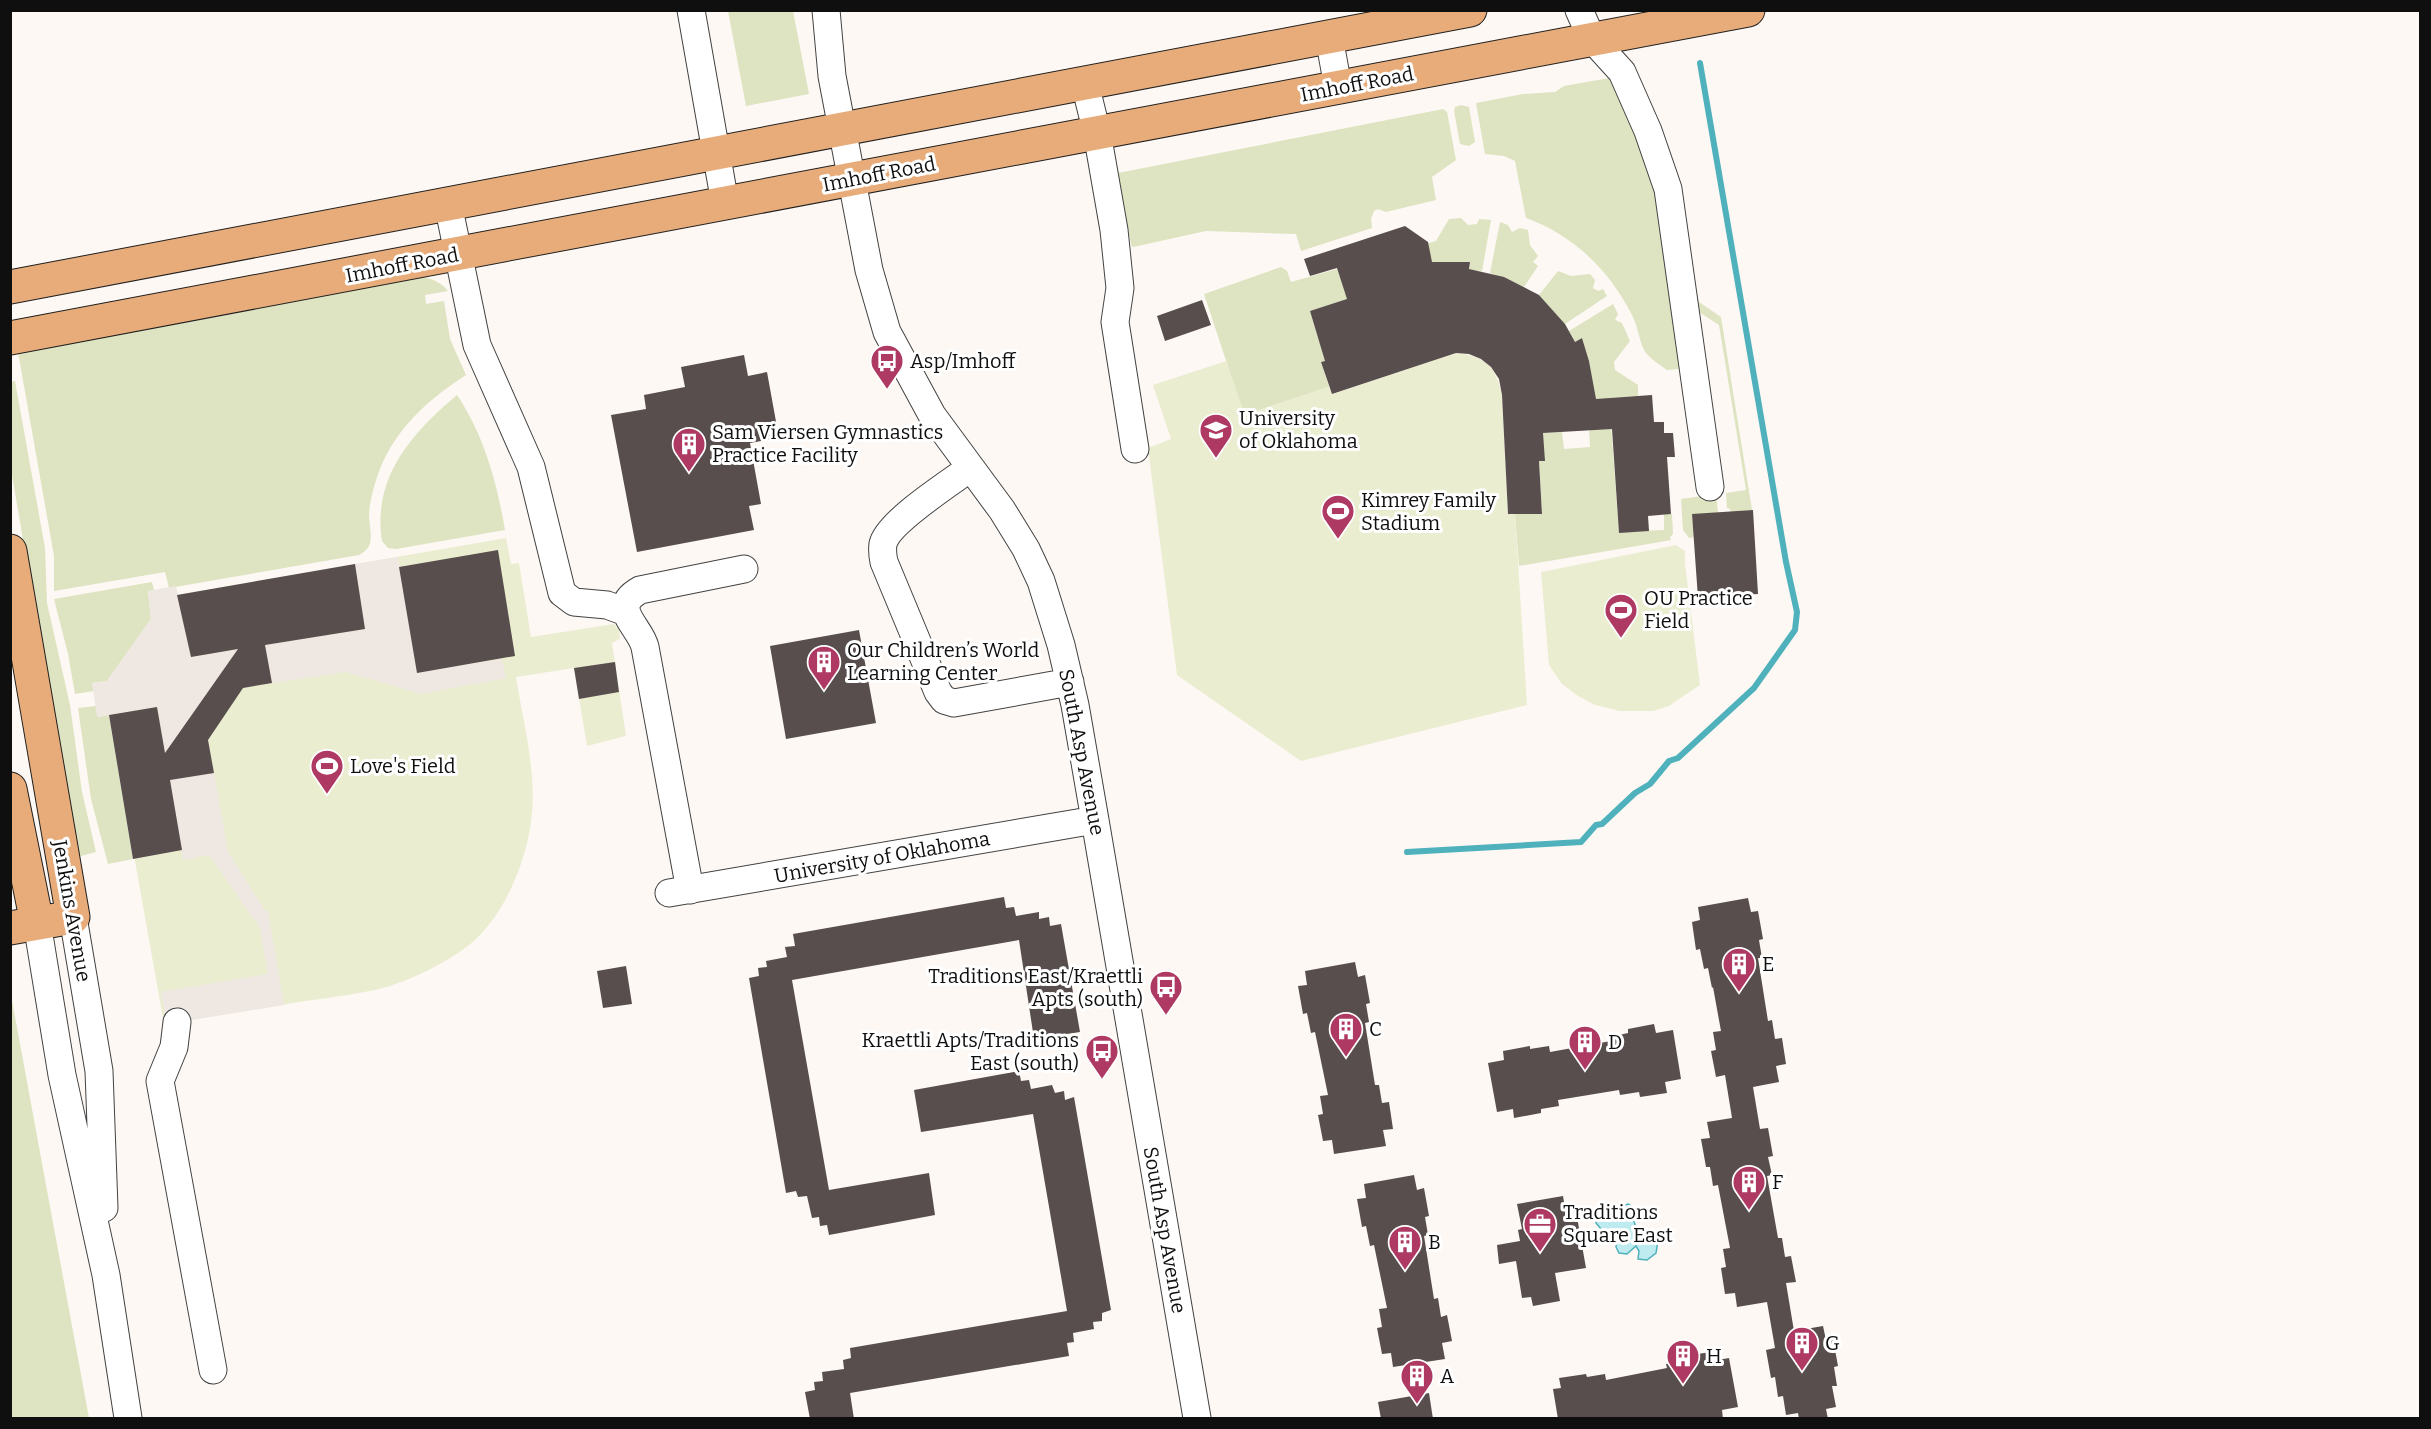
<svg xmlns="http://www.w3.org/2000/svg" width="2431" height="1429" font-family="Bitter,serif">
<rect width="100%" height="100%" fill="#fdf8f3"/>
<path fill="#dee4c1" d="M728 11H793L809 94 746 106Z
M1615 77 1653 171 1676 314 1679 369 1667 370C1660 365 1646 356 1643 348 1639 338 1638 328 1633 317 1610 271 1575 236 1526 218L1515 161 1504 156 1485 154 1476 103 1523 94 1555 92 1564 86Z
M1461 105 1469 107 1475 142 1469 146 1460 144 1454 111 1455 107Z
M1443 109 1447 112 1456 160 1432 177 1436 200 1386 212 1378 209 1374 211 1371 219 1372 228 1301 251 1296 234 1206 231 1133 247 1131 245 1118 173Z
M1461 218 1468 225 1477 224 1479 219 1491 220 1482 271 1469 270 1470 263 1310 311 1318 338 1371 347 1321 362 1329 387 1244 415 1204 294 1281 267 1287 271 1291 282 1436 241 1449 219Z
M1500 222 1508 225 1512 232 1520 228 1528 230 1530 245 1538 256 1533 262 1538 266 1524 287 1490 273Z
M1685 235 1699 302 1721 317 1752 510 1731 512 1730 509 1727 508 1726 493 1746 490 1719 325 1690 306Z
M1558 271 1571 276 1590 274 1595 280 1593 288 1598 291 1603 289 1607 296 1565 324 1539 295Z
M418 276C430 278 440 281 448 291L425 295 426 304 444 301 450 339 466 375C430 398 396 428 380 469 375 482 370 499 369 514 369 523 373 538 369 546 367 550 363 553 359 555L169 588 165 572 54 591V556L18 352Z
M1613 304 1618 314 1615 320 1622 323 1630 341 1614 362 1615 370 1638 385V396L1609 398 1619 532 1664 530V514H1672L1673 534 1670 537 1671 540 1660 542 1519 566 1515 514 1542 513 1539 461 1543 433 1562 432 1564 449 1590 447 1588 408 1596 407 1589 361 1582 338 1575 342 1569 331Z
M15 381 45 548 47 603 70 705 82 792 96 852 77 857 11 469 10 382Z
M457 395C484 435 497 483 505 530L396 549 388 548 382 541C372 477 412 433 457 395Z
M1716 494 1718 513 1692 515 1694 537 1689 538 1683 530 1681 499Z
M152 582 154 590 148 591 151 619 107 681 92 683 94 691 75 694 68 654 54 599Z
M96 706 98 717 109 715 133 859 108 864 91 799 78 708Z
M10 995H11L89 1418H11Z"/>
<path fill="#ebedd1" d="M1456 353C1485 356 1496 366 1502 395L1508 514H1515L1527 705 1301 761 1177 675 1148 448 1171 439 1153 385 1226 361 1245 415 1329 387 1333 394Z
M506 538 511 564 519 563 531 637 614 624 619 630 620 639 612 643 626 736 587 746 574 668 516 677C523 721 536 768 532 813 528 857 508 908 476 939 453 960 409 982 379 989 353 995 325 998 299 1002 254 1010 209 1017 164 1024L109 715 132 711 188 643 177 595Z
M1676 545 1685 551V564L1700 685 1669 706 1653 711H1620L1595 705 1578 696 1562 684 1549 665 1541 572Z"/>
<path fill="#eee7e2" d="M398 557 417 672 502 659 506 678 421 694 346 672 272 683 268 663 223 671 187 777 214 773 228 852 265 911H268L284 1005 167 1024 161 992 268 974 260 928 209 855 183 860 157 707 97 717 92 683 107 681 151 619 148 591 176 586 191 657 365 629 355 564Z"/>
<path fill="#beebef" stroke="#4fb1bc" stroke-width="1.5" d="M1628 1204 1636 1209 1633 1218 1636 1228 1650 1232 1658 1241 1656 1253 1647 1260 1638 1259 1639 1251 1636 1246 1627 1254 1619 1253 1616 1247C1620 1230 1618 1232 1602 1230L1596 1223 1597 1217 1602 1212 1617 1215 1623 1206Z"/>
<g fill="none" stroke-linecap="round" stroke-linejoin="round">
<path stroke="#4fb1bc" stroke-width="6" d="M1407 852 1581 842 1596 825 1602 824 1635 793 1650 784 1669 761 1678 758 1754 688 1795 630 1797 612 1786 562 1700 63"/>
</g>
<path fill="#574e4d" d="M1405 226 1428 242 1432 262H1470L1469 269 1504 277 1539 295 1565 324 1575 342 1582 338 1589 361 1596 399 1652 395 1654 422H1664V433H1673L1675 457H1667L1671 514 1648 516 1649 531 1619 533 1612 429 1543 433 1545 461H1539L1542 514H1508L1502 395 1499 379 1491 367 1481 359 1469 354 1456 353 1332 394 1321 362 1325 361 1310 311 1347 299 1337 268 1310 276 1304 259Z
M1202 300 1211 325 1165 341 1157 316Z
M744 355 748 376 767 372 779 438 750 443 761 504 749 506 754 530 637 552 611 415 646 409 644 395 685 387 681 367Z
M1753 510 1758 594 1698 598 1692 514Z
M498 550 515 656 417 673 399 567Z
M355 564 365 629 265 645 272 683 243 688 208 740 214 773 170 780 182 850 133 859 109 715 157 707 165 753 238 649 191 657 177 595Z
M859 630 876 723 786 739 770 646Z
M615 662 619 692 579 699 574 668Z
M1004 897 1006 908 1014 907 1016 916 1039 912V919L1049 917 1050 926 1061 924 1080 1032 1034 1039 1019 940 792 980 829 1190 929 1173 935 1215 829 1235 827 1225 820 1226 819 1217 812 1218 807 1196 798 1197 796 1191 786 1193 749 978 759 976 758 968 767 967 766 961 787 957 785 947 795 946 793 934Z
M1748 898 1751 912 1758 911 1763 939 1759 940 1762 958H1758L1768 1021 1772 1020 1775 1039 1782 1038 1786 1064 1776 1066 1779 1082 1753 1087 1760 1129 1768 1128 1773 1156 1768 1157 1772 1175 1767 1176 1778 1238H1782L1785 1257 1791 1256 1796 1282 1786 1283 1794 1331 1823 1326 1826 1340 1833 1339 1838 1366 1834 1367 1837 1386H1832L1836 1407 1826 1409 1828 1419H1799L1798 1413 1786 1415 1783 1396 1778 1397 1775 1377 1771 1378 1766 1350 1775 1348 1767 1302 1737 1307 1735 1293 1725 1294 1721 1268 1726 1267 1723 1249 1730 1248 1718 1185 1713 1186 1710 1167H1706L1701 1139 1710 1138 1707 1122 1732 1118 1725 1075 1716 1077 1711 1051 1716 1050 1713 1032 1721 1031 1713 987 1712 988 1708 968 1704 969 1700 949 1696 950 1692 922 1700 920 1698 907Z
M1355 962 1358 977 1365 975 1370 1003 1366 1004 1369 1022 1365 1023 1375 1085H1379L1382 1103 1389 1102 1393 1129 1383 1130 1386 1146 1334 1154 1332 1140 1323 1141 1318 1115 1323 1114 1320 1096 1328 1095 1315 1032 1311 1033 1307 1013 1303 1014 1298 986 1307 985 1305 971Z
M626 966 632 1004 603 1008 597 971Z
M1654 1024 1656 1033 1673 1030 1681 1079 1665 1082 1667 1093 1640 1097 1639 1092 1620 1095 1619 1090 1558 1100 1559 1106 1541 1109V1113L1514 1118 1513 1109 1497 1112 1488 1063 1504 1060 1503 1051 1530 1046V1049L1549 1046 1550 1052 1611 1041 1610 1037 1628 1033V1029Z
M1019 1071 1021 1081 1029 1080 1031 1089 1052 1085 1055 1093 1064 1091 1065 1100 1074 1097 1111 1310 1102 1313V1321L1093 1322 1094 1329 1073 1333 1074 1342 1067 1343 1069 1356 850 1393 854 1419H810L805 1392 815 1390 814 1382 823 1381 822 1372 844 1369 843 1360 851 1358 850 1348 1067 1311 1033 1114 921 1132 914 1090Z
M1414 1175 1417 1190 1424 1188 1429 1216 1425 1217 1428 1235 1424 1236 1434 1299 1438 1298 1441 1317 1447 1315 1452 1341 1442 1343 1445 1359 1393 1367 1391 1353 1382 1354 1377 1328 1382 1327 1379 1309 1387 1308 1374 1245 1370 1246 1366 1226 1362 1227 1357 1199 1366 1198 1364 1184Z
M1563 1196 1567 1219 1577 1217 1586 1268 1555 1273 1560 1301 1533 1306 1531 1297 1522 1298 1516 1261 1499 1264 1497 1245 1520 1241 1518 1230 1522 1229 1517 1204Z
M1711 1352 1712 1361 1729 1358 1738 1407 1722 1410 1723 1419H1558L1553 1389 1561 1388 1559 1378 1586 1374 1587 1377 1605 1374 1606 1380 1667 1368 1666 1364 1685 1361 1684 1356Z
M1429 1393 1433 1419H1381L1378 1402Z"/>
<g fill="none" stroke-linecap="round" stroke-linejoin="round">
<g stroke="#424242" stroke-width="29">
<path id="minor" d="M691 10 725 203
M826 10 832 76 869 270 887 332 932 415 1002 510 1026 549 1041 581 1061 645 1075 705 1095 820 1197 1418
M1579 10 1592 39 1622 72 1648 131 1668 189 1710 487
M1329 37 1338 87
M1085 84 1097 133 1114 230 1120 288 1115 322 1135 449
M448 204 477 345 531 467 562 593 574 602 607 605 626 612
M970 468C950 483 888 522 883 544 882 550 883 557 884 562L938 692 944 700 954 703 1070 682
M690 890 645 647C640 626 608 608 640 590L744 569
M669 893 1095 820
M73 917 99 1071 104 1208
M37 923 62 1075 106 1275 128 1418
M177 1022 174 1047 160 1081 213 1370"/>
</g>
<g stroke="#202020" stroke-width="35">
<path id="major" d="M10 287 1470 10
M10 338 1748 10
M10 551 73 917 10 928
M10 789 37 923"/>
</g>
<use href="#minor" stroke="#fff" stroke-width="27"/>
<use href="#major" stroke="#e7ac7a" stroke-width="33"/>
</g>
<defs>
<g id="bus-pin" transform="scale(1.725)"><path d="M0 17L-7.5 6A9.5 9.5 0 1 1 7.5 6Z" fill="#ae3962" stroke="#fff"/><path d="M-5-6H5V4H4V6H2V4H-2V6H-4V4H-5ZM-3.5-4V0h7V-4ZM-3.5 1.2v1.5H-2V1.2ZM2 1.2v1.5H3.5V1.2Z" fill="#fff"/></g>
<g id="university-pin" transform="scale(1.725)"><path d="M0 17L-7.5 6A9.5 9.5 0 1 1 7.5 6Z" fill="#ae3962" stroke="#fff"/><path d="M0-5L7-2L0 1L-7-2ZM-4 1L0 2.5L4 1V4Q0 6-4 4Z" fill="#fff"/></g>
<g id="building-pin" transform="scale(1.725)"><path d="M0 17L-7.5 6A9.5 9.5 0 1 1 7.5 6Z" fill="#ae3962" stroke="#fff"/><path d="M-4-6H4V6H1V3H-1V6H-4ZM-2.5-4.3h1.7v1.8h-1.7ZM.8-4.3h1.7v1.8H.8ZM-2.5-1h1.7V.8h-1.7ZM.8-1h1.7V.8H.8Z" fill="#fff"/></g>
<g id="stadium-pin" transform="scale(1.725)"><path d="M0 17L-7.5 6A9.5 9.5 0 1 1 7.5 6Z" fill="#ae3962" stroke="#fff"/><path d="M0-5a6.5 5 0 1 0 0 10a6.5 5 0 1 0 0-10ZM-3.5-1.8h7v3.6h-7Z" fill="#fff"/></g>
<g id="office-pin" transform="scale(1.725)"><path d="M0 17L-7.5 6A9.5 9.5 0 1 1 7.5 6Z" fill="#ae3962" stroke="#fff"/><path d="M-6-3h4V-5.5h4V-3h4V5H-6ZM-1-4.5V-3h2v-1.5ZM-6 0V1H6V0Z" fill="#fff"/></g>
</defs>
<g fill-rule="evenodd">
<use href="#bus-pin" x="887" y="361"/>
<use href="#university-pin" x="1216" y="430"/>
<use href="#building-pin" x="689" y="444"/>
<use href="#stadium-pin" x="1338" y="511"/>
<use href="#stadium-pin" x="1621" y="610"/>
<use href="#building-pin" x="824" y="662"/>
<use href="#stadium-pin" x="327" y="766"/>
<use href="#building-pin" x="1739" y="964"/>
<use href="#bus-pin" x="1166" y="987"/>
<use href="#building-pin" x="1346" y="1029"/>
<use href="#building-pin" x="1585" y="1042"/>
<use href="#bus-pin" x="1102" y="1051"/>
<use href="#building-pin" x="1749" y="1182"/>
<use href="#office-pin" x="1540" y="1224"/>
<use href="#building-pin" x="1405" y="1242"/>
<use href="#building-pin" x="1802" y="1343"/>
<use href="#building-pin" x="1683" y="1356"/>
<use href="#building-pin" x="1417" y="1376"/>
</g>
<g text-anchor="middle" stroke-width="6" stroke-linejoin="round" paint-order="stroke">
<g font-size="20" fill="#0f0f0f" stroke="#fff">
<text transform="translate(1357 84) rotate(-11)" y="7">Imhoff Road</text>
<text transform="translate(879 174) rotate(-11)" y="7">Imhoff Road</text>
<text transform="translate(402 265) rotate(-11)" y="7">Imhoff Road</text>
<text transform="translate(1082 752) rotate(79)" y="7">South Asp Avenue</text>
<text transform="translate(882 857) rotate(-10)" y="7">University of Oklahoma</text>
<text transform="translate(72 911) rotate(80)" y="7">Jenkins Avenue</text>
<text transform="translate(1165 1230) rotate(80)" y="7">South Asp Avenue</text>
</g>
<g font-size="20" fill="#0f0f0f" stroke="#fff" text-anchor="start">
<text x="910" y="368">Asp/Imhoff</text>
<text x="1239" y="425">University<tspan x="1239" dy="23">of Oklahoma</tspan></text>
<text x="712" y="439">Sam Viersen Gymnastics<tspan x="712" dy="23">Practice Facility</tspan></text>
<text x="1361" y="507">Kimrey Family<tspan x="1361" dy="23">Stadium</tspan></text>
<text x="1644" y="605">OU Practice<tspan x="1644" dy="23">Field</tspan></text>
<text x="847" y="657">Our Children’s World<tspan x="847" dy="23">Learning Center</tspan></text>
<text x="350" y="773">Love's Field</text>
<text x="1762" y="971">E</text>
<text x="1143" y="983" text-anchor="end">Traditions East/Kraettli<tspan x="1143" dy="23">Apts (south)</tspan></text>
<text x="1369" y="1036">C</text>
<text x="1079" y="1047" text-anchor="end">Kraettli Apts/Traditions<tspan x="1079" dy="23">East (south)</tspan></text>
<text x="1608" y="1049">D</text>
<text x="1772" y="1189">F</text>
<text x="1563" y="1219">Traditions<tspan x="1563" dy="23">Square East</tspan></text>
<text x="1428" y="1249">B</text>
<text x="1825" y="1350">G</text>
<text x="1706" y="1363">H</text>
<text x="1440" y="1383">A</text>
</g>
</g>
<rect width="2431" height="1429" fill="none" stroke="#0f0f0f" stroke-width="24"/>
</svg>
